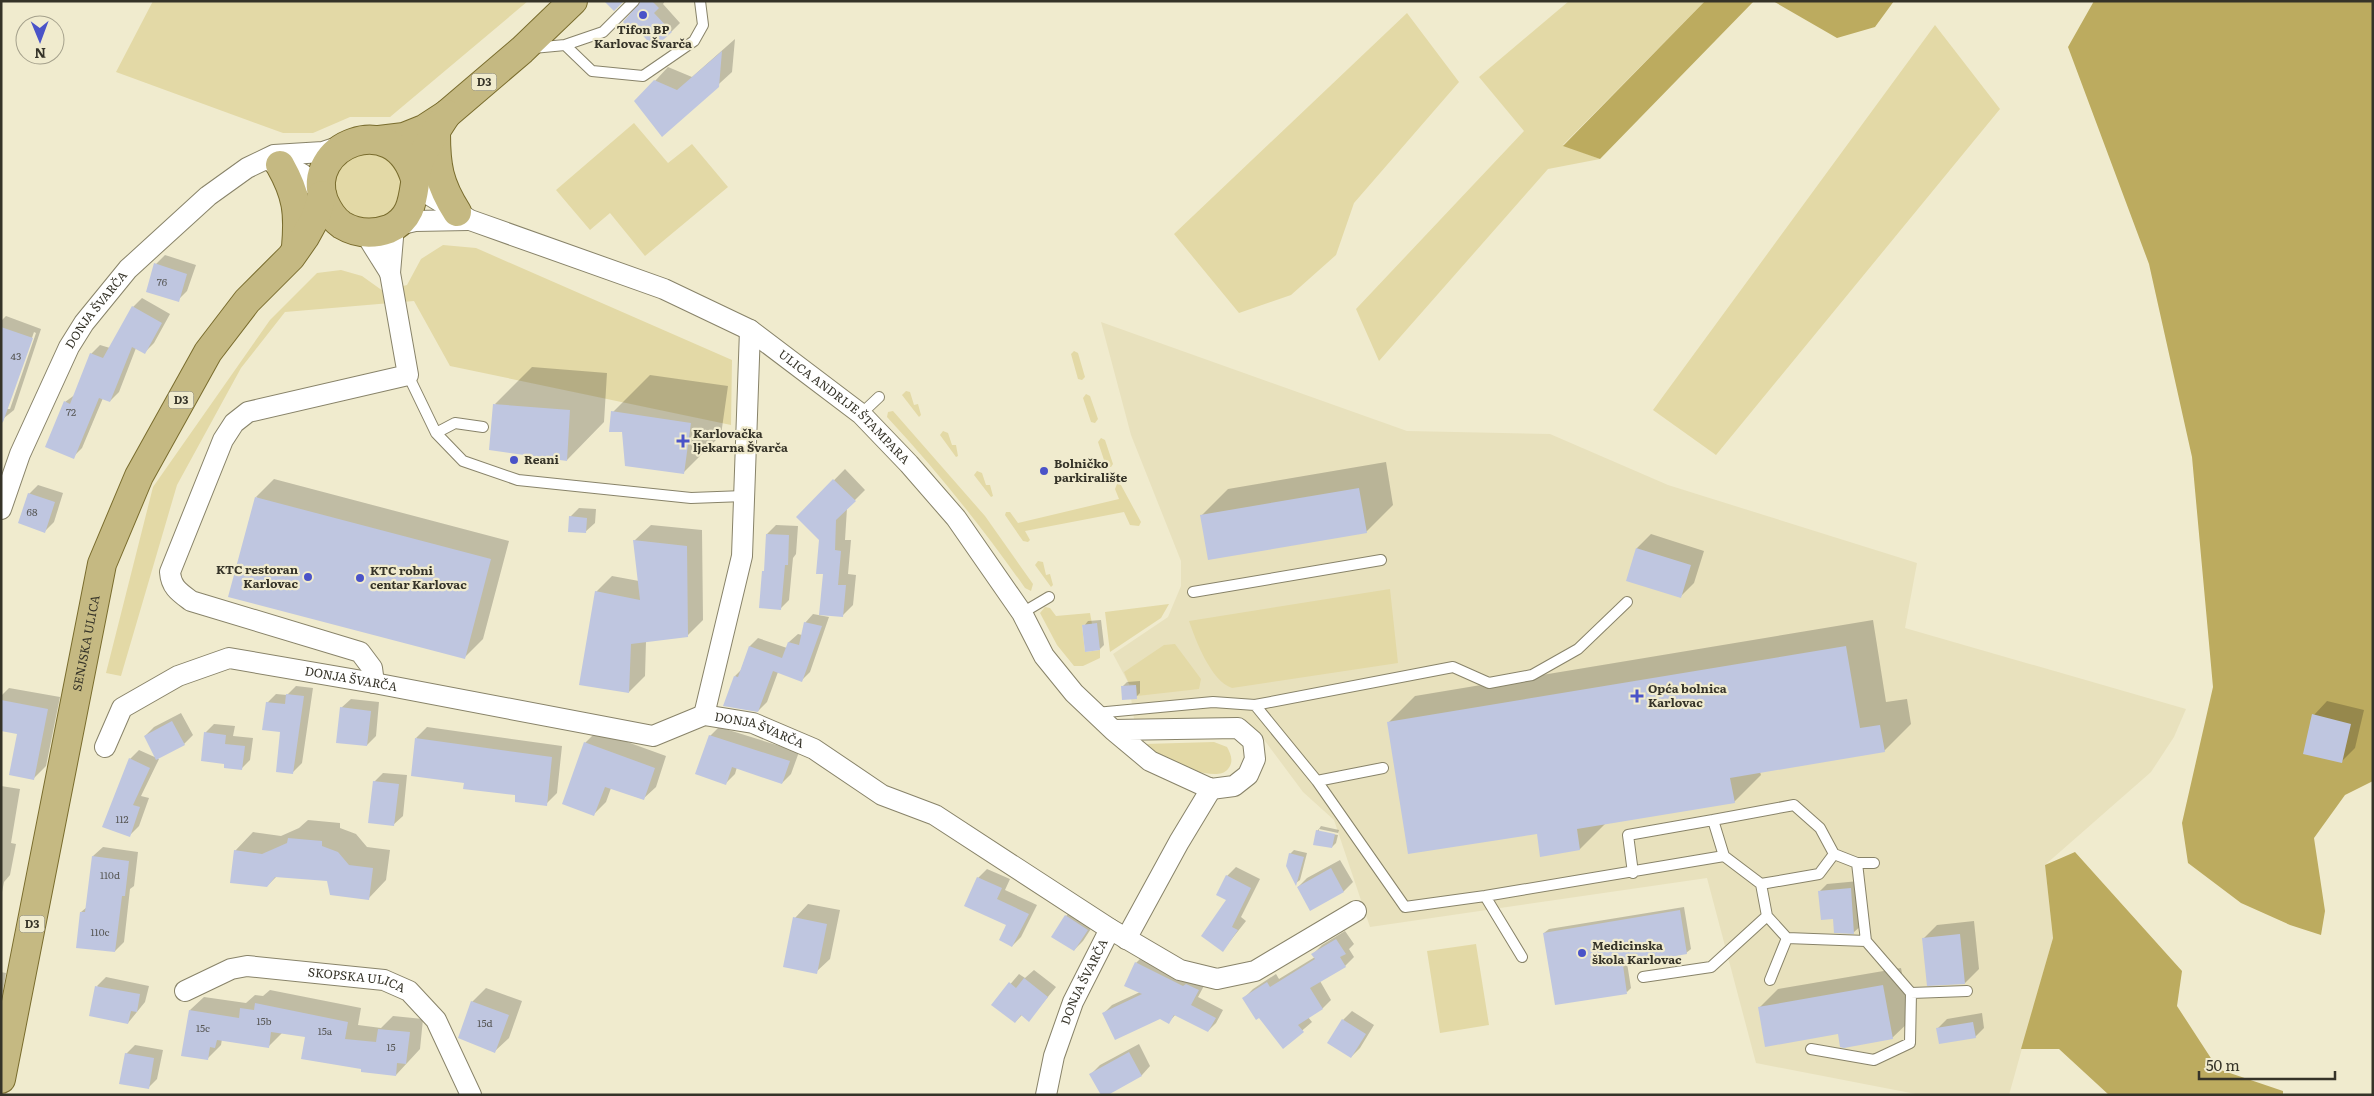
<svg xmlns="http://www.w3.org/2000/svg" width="2374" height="1096" font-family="Literata,serif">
<rect width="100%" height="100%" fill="#f0ebce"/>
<path fill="#e8e1bd" d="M1101 322 1407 431 1550 434 1668 485 1917 563 1905 628 2186 709 2174 737 2151 772 2045 865 2053 938 2009 1095H1921L1756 1063 1707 878 1370 927 1334 820 1303 792 1262 737 1243 722 1135 726 1129 684 1113 654 1168 617 1181 586V561L1131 435Z"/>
<path fill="#e3d9a6" d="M153 1H528L390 117H350L313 133H283L116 72Z
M1569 1H1705L1563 145 1600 159 1548 169 1379 361 1356 309 1524 131 1479 77Z
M1407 13 1459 82 1354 203 1336 255 1291 295 1239 313 1174 234Z
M1935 25 2000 109 1716 455 1653 410Z
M634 123 668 163 692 144 728 187 645 256 610 213 590 230 556 190Z
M361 151 385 154 405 181 394 213C388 216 379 222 373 223 343 225 324 190 339 166 344 159 355 155 361 151Z
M443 245 476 248 732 360 731 425 450 366 414 301 285 312 241 368 177 485 121 676 106 673 153 487 270 320 317 273 341 270 362 276 383 291 407 285 421 259Z
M1074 351 1078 353 1085 377 1082 380 1078 379 1071 354Z
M906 391 910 392 914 405 918 404 921 415 919 417 902 395Z
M1086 394 1090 396 1098 419 1095 423 1091 422 1083 398Z
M893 411 985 516 1033 584 1031 591 1025 588C982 527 938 472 887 417L888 412Z
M943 431 948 433 952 445H956L958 456 956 457 940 435Z
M1101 438 1105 440 1113 464 1111 467 1106 466 1098 442Z
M977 471 982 473 986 485H990L993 496 991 497 974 475Z
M1117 484 1121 485 1141 522 1139 526 1130 525 1124 512 1025 531 1030 540 1028 542 1023 541 1005 515 1006 512H1010L1018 523 1119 499 1115 489Z
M1038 561 1043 562 1046 575 1050 574 1053 585 1051 587 1035 565Z
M1390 589 1398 663 1232 688C1211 681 1196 641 1189 621Z
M1169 604 1161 618 1110 652 1105 612Z
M1045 607 1050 608 1056 616 1090 613 1092 624 1082 625 1085 652 1100 650V658L1083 666H1074L1057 645 1040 613Z
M1175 644 1201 679 1199 689 1137 696 1136 685 1129 684 1124 672 1164 645Z
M1214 742 1227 747C1231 754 1234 762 1228 769 1216 785 1163 759 1147 752L1144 744Z
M1476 944 1489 1025 1440 1033 1427 951Z"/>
<path fill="#bcab5f" d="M1705 1H1754L1600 159 1563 146Z
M1773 1H1894L1875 27 1837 38Z
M2094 1H2373V781L2345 795 2314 838 2325 911 2321 935 2290 925 2241 903 2188 863 2182 823 2213 687 2192 457 2149 264 2068 47Z
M2075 852 2182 971 2177 1006 2218 1069 2283 1091V1095H2109L2059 1049H2021L2053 938 2045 865Z"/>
<path fill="#0003" fill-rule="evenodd" d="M642 1H665L663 4 680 23 671 32Z
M735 39 732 72 662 136 655 81 668 67 692 77Z
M165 255 196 265 187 291 178 300 156 264Z
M142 298 170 314 154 343 145 352 136 348 119 392 110 401 103 398 82 448 73 457 65 402 76 394 91 354 100 345 110 348 133 307Z
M6 316 41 329 14 410 4 418 1 426V321ZM34 332 36 333 10 409H7Z
M532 367 607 373 604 422 567 460 495 404Z
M650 375 728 386 721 435 684 472 623 431 613 412Z
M1386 462 1393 505 1366 532 1201 516 1228 489Z
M845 469 865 490 847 508 845 540H851L848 574 856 575 853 605 842 616 824 573 820 539 798 517Z
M274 479 509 541 483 639 465 657 256 497Z
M38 485 63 493 54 522 45 531 29 494Z
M579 508 596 509 595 523 585 532 570 517Z
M651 525 702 530 703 620 687 636 646 641 645 676 629 692 596 592 612 576 639 581 634 541Z
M776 525 798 526 796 554 793 558 789 600 780 609 766 570 767 534Z
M1651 534 1704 551 1694 583 1680 597 1627 580 1637 548Z
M813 614 829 617 810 672 802 680 778 672 767 702 758 711 735 676 741 670 750 646 758 638 787 648 789 642 798 634 802 635 805 623Z
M1101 620 1104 645 1100 649 1084 626 1088 621Z
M1873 620 1886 702 1907 699 1911 724 1884 751 1760 772 1761 775 1734 802 1606 823 1580 849 1541 855 1538 833 1388 723 1415 696Z
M1140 681V693L1136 697 1123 686 1127 682Z
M296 686 313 688 302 763 293 772 282 731 267 703 276 694 287 695Z
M9 688 60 697 46 766 34 778 19 733 1 730V696Z
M351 699 379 702 376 736 367 745 341 708Z
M2327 701 2364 710 2355 748 2341 762 2314 715Z
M181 713 193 735 184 744 145 736 154 727Z
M214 724 235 726 233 736 253 738 250 760 241 769 226 763 205 733Z
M427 727 562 746 557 793 546 804 517 794 465 781 416 738Z
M719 727 799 752 791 774 782 783 737 767 735 774 726 783 710 736Z
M597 731 666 756 656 787 643 799 611 788 606 802 594 814 585 743Z
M139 750 159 759 141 796 149 798 139 826 130 835V759Z
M383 773 407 775 403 816 393 825 374 782Z
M1 786 20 789 11 843 16 844 10 875 4 882 1 897Z
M308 820 340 823V828L356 834 367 847 390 850 386 880 368 899 328 880 277 876 267 886 235 851 253 832 281 836 299 828Z
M1321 826 1339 830 1338 833 1319 829Z
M1319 829V832L1338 835 1336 843 1332 847 1317 831Z
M103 847 138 852 134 886 130 889 124 942 115 951 81 912 87 907 93 856Z
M1294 850 1307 853 1300 880 1296 883 1290 854Z
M1340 860 1353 882 1344 891 1311 909 1298 887 1307 878Z
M1236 867 1260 879 1241 917 1246 921 1223 950 1227 899V876Z
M987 869 1010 879 1005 890 1037 905 1021 937 1012 946 1008 925 978 878Z
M1859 881 1862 925 1854 932H1835V918L1819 892 1827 884Z
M808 904 840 910 830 959 816 972 795 918Z
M1075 907 1096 921 1083 941 1074 950 1066 916Z
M1684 907 1691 949 1686 953 1627 963 1631 988 1627 992 1544 933 1549 929Z
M1974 921 1979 969 1965 983 1923 939 1937 925Z
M1345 931 1354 944 1349 949 1354 957 1345 966 1320 981 1331 1000 1323 1008 1308 1017 1312 1022 1283 1047 1244 998 1253 989 1276 974 1279 979 1315 957 1313 954 1322 945Z
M1144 955 1206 982 1198 997 1223 1010 1216 1023 1208 1031 1176 1014 1169 1022 1160 1017 1104 1013 1112 1005 1140 992 1136 963Z
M1901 968 1911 1020 1892 1038 1760 1007 1778 989Z
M1034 970 1056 987 1029 1020 1022 1015 1015 1022 993 1004 1019 974 1025 978Z
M1 972 6 973 1 1002Z
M106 977 149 986 145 1002 128 1023 97 986Z
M486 988 522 1001 509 1038 495 1051 472 1002Z
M270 990 361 1008 358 1025 381 1028 393 1016 423 1019 420 1049 396 1075 363 1068 306 1036 282 1033 268 1047 222 1039 221 1045 208 1058 190 1010 204 997 246 1003 255 995 263 996Z
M1352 1011 1374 1025 1360 1048 1351 1057 1343 1020Z
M1982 1013 1984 1028 1975 1037 1938 1028 1947 1019Z
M1139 1044 1150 1066 1142 1075 1105 1095 1091 1074 1100 1065Z
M135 1045 163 1050 157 1079 148 1088 126 1054Z"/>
<path fill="#bfc6e0" d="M604 1H624L614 11Z
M641 1H652L659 8 654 13 672 32 654 48 637 29 633 33 623 22Z
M722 51 719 87 662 137 634 101 654 80 677 90Z
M154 263 187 274 179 302 146 292Z
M132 306 162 323 145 354 132 347 110 402 99 398 74 459 45 447 64 401 70 404 90 353 103 358Z
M1 327 33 338 3 422H1Z
M493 404 570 410 567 461 489 450Z
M611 411 691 423 684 474 625 466 622 432H609Z
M833 479 856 501 836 520 835 550 841 551 838 585H846L843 617 819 615 823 574H816L819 540 796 517Z
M1359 488 1367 533 1208 560 1200 515Z
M28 493 55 502 45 533 18 523Z
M255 497 491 559 465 659 228 597Z
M569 516 587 518 586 533 568 532Z
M766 534 789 535 788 565H785L781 610 759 608 762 571H764Z
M633 540 687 546 688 637 631 644 629 693 579 685 595 591 640 600Z
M1636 548 1691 565 1681 598 1626 581Z
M804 622 822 626 802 682 773 671 758 712 723 706 734 676 738 677 749 646 782 658 788 642 799 645Z
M1097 623 1100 650 1085 652 1082 625Z
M1846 646 1860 728 1880 725 1885 752 1730 778 1735 803 1577 829 1580 850 1540 857 1537 834 1408 854 1387 722Z
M1136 685 1137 699 1122 700 1121 686Z
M286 694 304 696 293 774 276 772 280 732 262 730 266 702 285 704Z
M1 700 48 709 34 780 9 775 17 734 1 731Z
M340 707 371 711 367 746 336 743Z
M2312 714 2351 724 2342 763 2303 754Z
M172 721 185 745 156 760 144 736Z
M204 732 226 735 225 744 245 746 242 770 224 768V764L201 761Z
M709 735 790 761 782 784 732 767 726 785 695 774Z
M415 738 552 757 547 806 515 802V795L463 789 464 783 411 776Z
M584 742 655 768 644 800 605 787 594 816 562 804Z
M129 758 150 768 133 805 140 807 130 837 102 827Z
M373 781 399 784 394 826 368 823Z
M1316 830 1335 834 1332 848 1313 845Z
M288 838 322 841V846L338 852 349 865 373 868 369 900 330 895 327 881 275 877 267 887 230 883 234 850 262 854 287 843Z
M1289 853 1304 857 1296 886 1286 866Z
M92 856 129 861 125 896H122L115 952 76 948 80 912H85Z
M1331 868 1344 892 1310 911 1297 887Z
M1226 875 1251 888 1232 927 1238 930 1223 952 1201 936 1226 900 1216 895Z
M977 877 1002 888 997 899 1029 914 1012 947 999 940 1006 925 964 906Z
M1851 888 1854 934 1834 933 1833 919 1821 920 1818 891Z
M1680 910 1687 954 1623 965 1627 994 1555 1005 1543 933Z
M1065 915 1088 930 1074 951 1051 937Z
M793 917 827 924 817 974 783 967Z
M1960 934 1965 984 1927 986 1922 938Z
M1336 939 1346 954 1340 957 1346 967 1310 988 1323 1009 1298 1025 1304 1032 1283 1049 1259 1018 1256 1020 1242 998 1267 982 1270 987 1315 959 1311 954Z
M1135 962 1183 986 1186 984 1199 990 1191 1005 1216 1018 1208 1032 1174 1015 1169 1024 1160 1019 1115 1040 1102 1013 1142 994 1124 986Z
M1024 978 1048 997 1029 1022 1021 1015 1015 1023 991 1005 1009 982 1016 988Z
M1883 985 1893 1039 1844 1048 1840 1047 1838 1034 1765 1047 1758 1007Z
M95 986 140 994 137 1012 131 1011 128 1024 89 1016Z
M471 1001 509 1015 495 1053 458 1038Z
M255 1003 348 1022 345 1039 376 1042 378 1029 410 1032 406 1064 397 1063 396 1076 361 1072V1069L301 1059 305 1037 271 1032 269 1048 217 1040 215 1048 210 1047 208 1060 181 1056 189 1010 239 1018 240 1008 254 1010Z
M1342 1019 1366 1034 1351 1058 1327 1043Z
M1973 1022 1976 1038 1939 1044 1936 1028Z
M1129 1052 1142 1076 1108 1095H1101L1089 1074Z
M125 1053 154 1058 149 1089 119 1084Z"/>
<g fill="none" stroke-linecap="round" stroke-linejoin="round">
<g stroke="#888369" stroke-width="12">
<path id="lane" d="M565 45 592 71 643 76 694 41 703 25 700 1
M533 48 565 45 603 32 634 1
M408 375 436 433 463 461 518 480 691 498 744 496
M861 414 879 397
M436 433 455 423 483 427
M1193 592 1381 560
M1022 613 1049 597
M1255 705 1317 781 1383 768
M1096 713 1213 702 1255 705 1453 667 1489 683 1532 675 1578 649 1627 602
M1317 781 1405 907 1485 896 1724 856
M1834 854 1819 874 1761 884 1724 856 1713 820 1794 805 1820 828 1834 854 1857 863H1874
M1857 863 1866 941 1911 993 1967 991
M1633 873 1628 835 1713 820
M1761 884 1767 916
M1485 896 1522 957
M1643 977 1711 967 1767 916 1787 938
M1770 980 1787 938 1866 941
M1811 1049 1874 1060 1910 1043 1911 993"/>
</g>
<g stroke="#888369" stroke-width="22">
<g id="street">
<path d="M274 164C297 167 309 177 322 195"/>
<path id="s1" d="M415 179 431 196 470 220 664 289 750 330 861 414 909 464 956 518 1022 613 1044 656 1074 693 1113 730 1238 728 1253 741 1255 759 1248 775 1234 786 1211 789 1150 761 1113 730"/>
<path d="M365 233 390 273"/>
<path id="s2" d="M1 509 20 454 69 347 84 323 128 269 208 196 247 168 274 155 323 152 344 145"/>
<path d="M374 683 372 668 360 652 191 601C179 592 171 587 170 572L223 440 234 423 248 412 408 375 390 273 394 226 415 221 468 220"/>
<path d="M704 715 742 556 750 330"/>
<path id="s3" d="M105 747 122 708 178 676 229 658 374 683 653 736 704 715 753 723 814 749 882 795 935 815 1110 929 1180 970 1217 979 1255 971 1356 911"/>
<path d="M1126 939 1179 842 1211 789"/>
<path id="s4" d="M185 991 231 969 247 966 384 980 409 991 436 1020 471 1095"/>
<path id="s5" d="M1046 1095 1054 1056 1073 1002 1110 929"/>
</g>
</g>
<g stroke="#796c2d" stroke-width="30">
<g id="primary">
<path d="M436 133C436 166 439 184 457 212"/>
<path d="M379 140 404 137 424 129 447 114 522 50 573 1"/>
<path d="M280 165C297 195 299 213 296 247"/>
<path d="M415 179C394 107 303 146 324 201 328 210 333 219 342 225 357 234 372 235 389 229 419 216 411 185 420 160 427 144 437 129 447 114"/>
<path id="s6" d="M1 1079 102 564 139 476 208 352 247 301 291 257 305 237 316 217 322 195"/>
</g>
</g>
<use href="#lane" stroke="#fff" stroke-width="10"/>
<use href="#street" stroke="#fff" stroke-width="20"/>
<use href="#primary" stroke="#c5b982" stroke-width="28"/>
</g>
<g fill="#4a53c8" stroke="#f0ebce" stroke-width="2">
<circle cx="643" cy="15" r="5"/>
<path d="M680.5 433.5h5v5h5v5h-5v5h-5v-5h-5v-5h5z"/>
<circle cx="514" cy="460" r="5"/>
<circle cx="1044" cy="471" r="5"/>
<circle cx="308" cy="577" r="5"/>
<circle cx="360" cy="578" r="5"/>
<path d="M1634.5 688.5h5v5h5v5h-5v5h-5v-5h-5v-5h5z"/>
<circle cx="1582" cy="953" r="5"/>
</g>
<g text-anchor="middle" stroke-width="4.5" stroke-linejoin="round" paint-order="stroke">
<g font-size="10" fill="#585856">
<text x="162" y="286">76</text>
<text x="16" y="360">43</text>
<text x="71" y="416">72</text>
<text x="32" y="516">68</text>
<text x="122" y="823">112</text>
<text x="110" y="879">110d</text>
<text x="100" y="936">110c</text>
<text x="264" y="1025">15b</text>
<text x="485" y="1027">15d</text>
<text x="203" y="1032">15c</text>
<text x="325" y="1035">15a</text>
<text x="391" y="1051">15</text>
</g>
<g fill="#f0ebce" stroke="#6d6a5a" stroke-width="1">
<rect x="471.5" y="73.5" width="25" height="17" rx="4"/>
<rect x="168.5" y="391.5" width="25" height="17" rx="4"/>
<rect x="19.5" y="915.5" width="25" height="17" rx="4"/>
</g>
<g font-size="11" font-weight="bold" fill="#353328">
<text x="484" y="86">D3</text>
<text x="181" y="404">D3</text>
<text x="32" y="928">D3</text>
</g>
<g font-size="12" font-weight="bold" fill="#353328" stroke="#f0ebce" text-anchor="start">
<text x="643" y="34" text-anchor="middle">Tifon BP<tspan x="643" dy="14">Karlovac Švarča</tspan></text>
<text x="693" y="438">Karlovačka<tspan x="693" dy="14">ljekarna Švarča</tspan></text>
<text x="524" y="464">Reani</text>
<text x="1054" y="468">Bolničko<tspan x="1054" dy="14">parkiralište</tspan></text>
<text x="298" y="574" text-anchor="end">KTC restoran<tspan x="298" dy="14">Karlovac</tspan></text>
<text x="370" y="575">KTC robni<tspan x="370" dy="14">centar Karlovac</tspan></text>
<text x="1648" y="693">Opća bolnica<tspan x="1648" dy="14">Karlovac</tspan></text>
<text x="1592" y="950">Medicinska<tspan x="1592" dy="14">škola Karlovac</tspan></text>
</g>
<g font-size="12" fill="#353328" stroke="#f0ebce">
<text dy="4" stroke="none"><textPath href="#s2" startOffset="222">DONJA ŠVARČA</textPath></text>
<text dy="4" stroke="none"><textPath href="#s1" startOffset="492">ULICA ANDRIJE ŠTAMPARA</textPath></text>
<text dy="4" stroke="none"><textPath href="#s6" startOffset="444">SENJSKA ULICA</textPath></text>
<text dy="4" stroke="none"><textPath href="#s3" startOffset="285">DONJA ŠVARČA</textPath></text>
<text dy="4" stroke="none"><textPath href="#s3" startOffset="705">DONJA ŠVARČA</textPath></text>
<text dy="4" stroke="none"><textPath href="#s4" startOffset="178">SKOPSKA ULICA</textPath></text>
<text dy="4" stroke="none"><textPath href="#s5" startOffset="120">DONJA ŠVARČA</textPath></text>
</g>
</g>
<rect width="2374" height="1096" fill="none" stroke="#353328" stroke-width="5"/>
<g transform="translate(40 40) rotate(179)"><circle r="24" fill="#f0ebce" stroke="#a5a18c"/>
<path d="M0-4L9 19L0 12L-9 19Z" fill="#4a53c8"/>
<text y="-8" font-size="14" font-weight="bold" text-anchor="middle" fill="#353328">N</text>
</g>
<path d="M2199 1071v8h136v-8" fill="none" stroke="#353328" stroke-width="2.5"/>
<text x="2206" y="1071" font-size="15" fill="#353328" stroke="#f0ebce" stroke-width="4" paint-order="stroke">50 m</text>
</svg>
